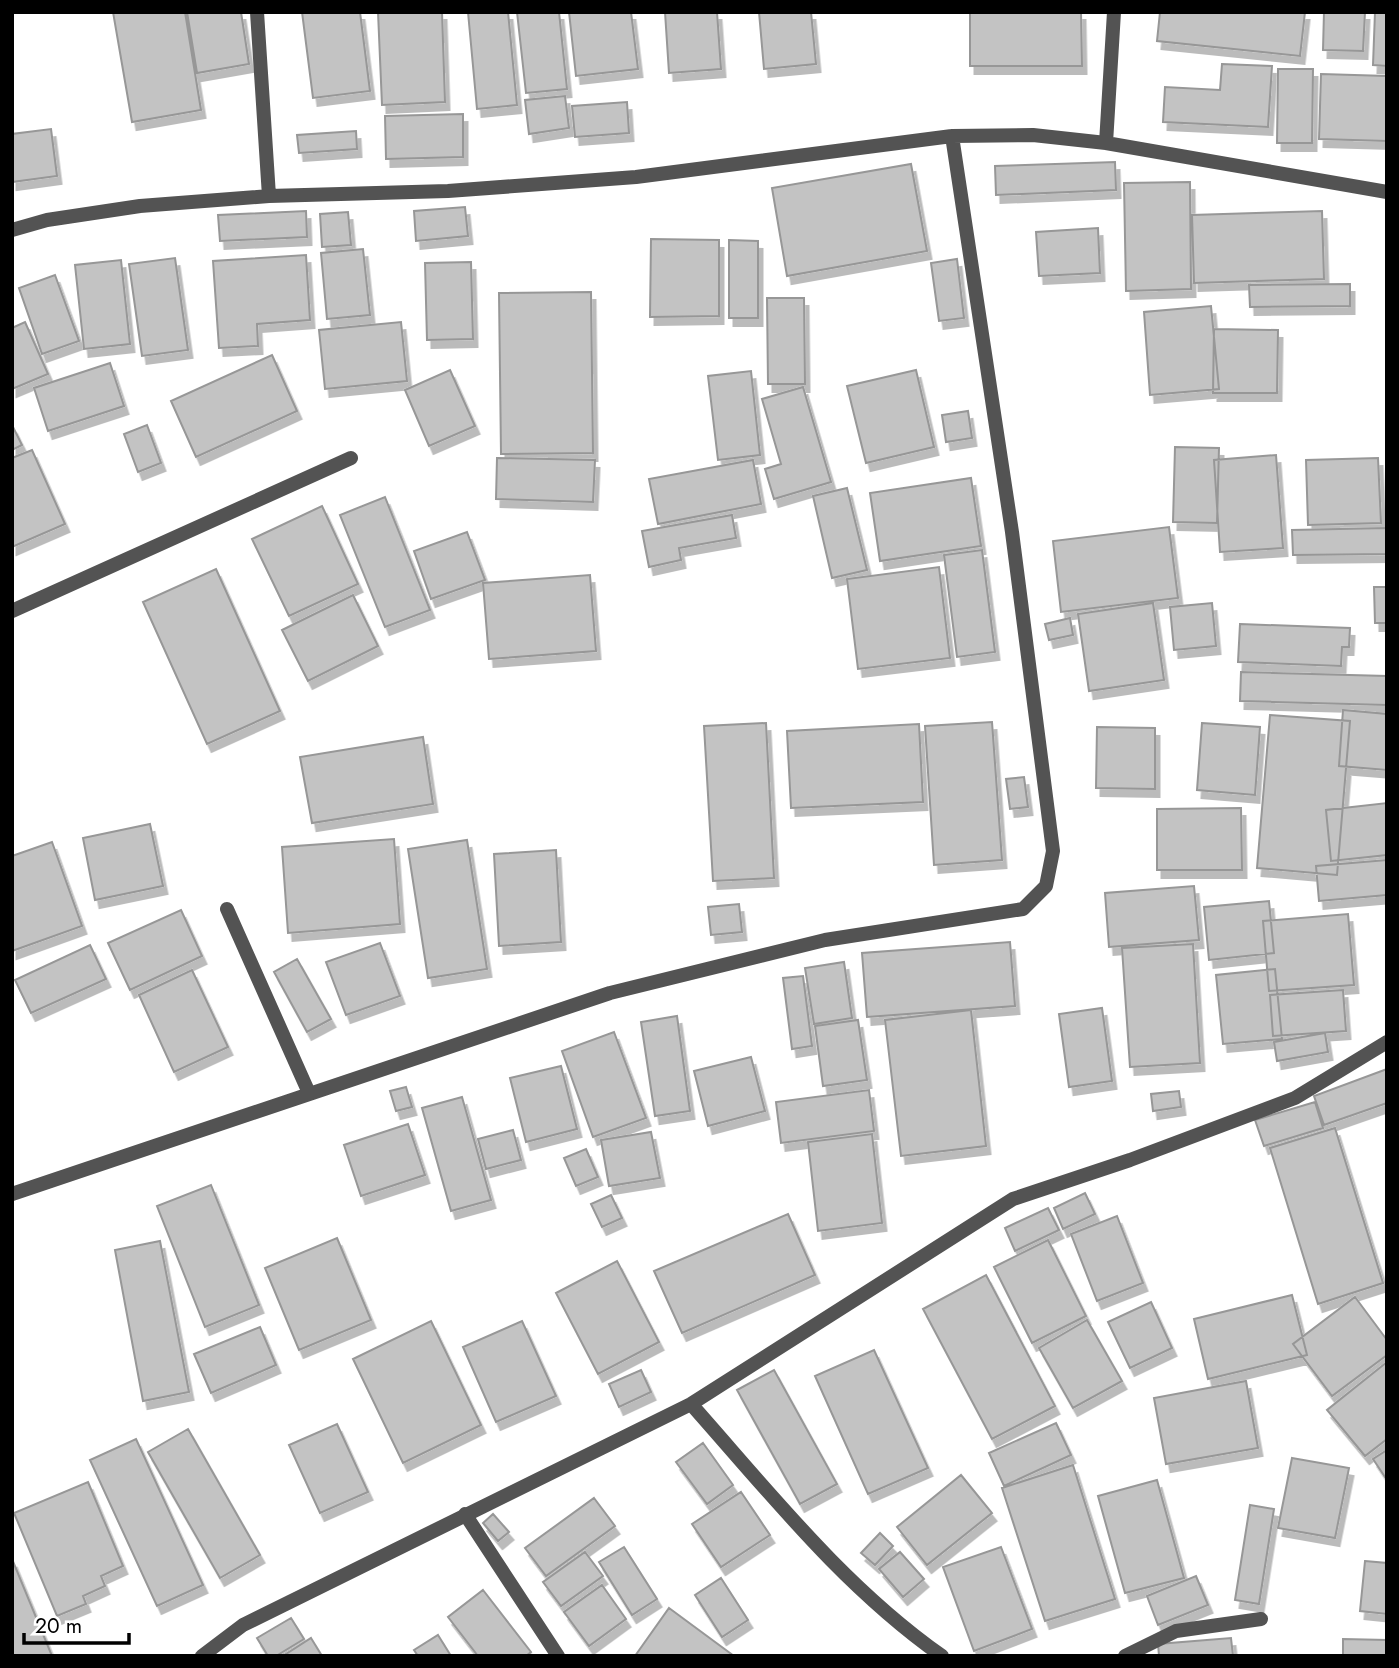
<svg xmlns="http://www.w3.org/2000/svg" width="1399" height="1668" font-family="Jost,sans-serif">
<defs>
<filter id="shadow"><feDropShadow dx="4.5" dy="8" stdDeviation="0" flood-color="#0004"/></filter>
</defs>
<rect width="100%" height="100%" fill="#fff"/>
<path fill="#c3c3c3" stroke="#979797" stroke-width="2" filter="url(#shadow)" d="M113 12H185L201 110 132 122Z
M187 12H241L249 64 197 73Z
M302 12H360L370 91 313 98Z
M378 12H442L445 102 382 105Z
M468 12H508L517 105 477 109Z
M517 12H559L567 89 526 93Z
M569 12H631L638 69 576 76Z
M665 12H717L721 69 669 73Z
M759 12H811L816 64 764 69Z
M970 12H1081L1082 66H970Z
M1160 12H1305L1300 56 1157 41Z
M1324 12H1365L1363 51 1323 50Z
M1375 12H1387V66L1373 65Z
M1222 64 1272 66 1268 127 1163 122 1165 87 1220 90Z
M1278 69H1313L1312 143H1277Z
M1321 74 1387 76V141L1319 139Z
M565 96 569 128 529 134 525 100Z
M627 102 629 133 575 137 572 106Z
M463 114V157L386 159 385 116Z
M51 129 57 176 12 182V134Z
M356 131 357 149 299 153 297 135Z
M1115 162 1116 190 996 195 995 166Z
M911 164 927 251 787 276 772 188Z
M1190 182 1191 289 1126 291 1124 183Z
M465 207 468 236 416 241 414 211Z
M306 211 307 237 220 241 218 215Z
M1322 211 1324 279 1194 283 1192 215Z
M348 212 351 245 322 247 320 214Z
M1098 228 1100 273 1039 276 1036 232Z
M651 239 719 240V316L650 317Z
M729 240 758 241V318H729Z
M363 249 370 315 327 319 321 253Z
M306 255 310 320 257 324 258 346 219 348 213 261Z
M175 258 188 350 142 356 129 264Z
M957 259 964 318 939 321 931 263Z
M121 260 130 344 84 349 75 265Z
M471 262 473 339 427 340 425 263Z
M55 275 79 341 42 354 19 288Z
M1350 284V306L1250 307 1249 285Z
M591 292 593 453 501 454 499 293Z
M767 298H804L805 384H768Z
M1211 306 1219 389 1150 395 1144 312Z
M25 322 48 374 12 389V328Z
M401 322 407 381 325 389 319 330Z
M1214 329 1278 330 1277 393H1213Z
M272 355 297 411 196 457 171 401Z
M110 363 124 406 48 431 34 388Z
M450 370 475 426 429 446 405 390Z
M916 370 934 447 866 463 847 386Z
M751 371 760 455 718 460 708 376Z
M803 387 831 482 774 499 765 469 781 464 762 399Z
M968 411 972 438 946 442 942 415Z
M12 425 22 445 12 450Z
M147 425 161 463 138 472 124 434Z
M1175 447 1219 448 1217 523 1173 522Z
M32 450 65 524 12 547V458Z
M1276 455 1283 548 1220 552 1214 460Z
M497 458 595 460 593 502 496 499Z
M1378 458 1381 523 1308 525 1306 460Z
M753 460 761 504 658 524 649 479Z
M971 478 981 546 880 561 870 493Z
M847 488 867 570 832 578 813 496Z
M385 497 430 610 385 627 340 515Z
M322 506 358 584 289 616 252 539Z
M732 515 736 538 679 548 681 560 649 567 642 531Z
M1169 527 1178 598 1061 612 1053 541Z
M1387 528V554L1293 555 1292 530Z
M467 532 485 580 431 599 414 551Z
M982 550 995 652 957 657 944 555Z
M939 567 950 658 858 669 847 579Z
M216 569 280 711 207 744 143 602Z
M590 575 596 651 489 659 483 583Z
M1374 587H1387V623H1375Z
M353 595 378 646 308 681 282 630Z
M1153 603 1164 680 1089 691 1078 614Z
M1212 603 1216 646 1174 650 1170 607Z
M1070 618 1073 635 1049 640 1045 624Z
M1240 624 1350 628 1349 647H1342L1341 666 1238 662Z
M1241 672 1387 676V705L1240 701Z
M1343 710 1387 714V770L1339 766Z
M1270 715 1350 721 1337 875 1257 868Z
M992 722 1002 860 934 865 925 726Z
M766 723 774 878 713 881 704 726Z
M1202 723 1260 727 1255 795 1197 790Z
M919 724 923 802 791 808 787 731Z
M1097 727 1155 728V789L1096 788Z
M423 737 433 804 312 823 300 757Z
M1024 777 1028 807 1010 809 1006 779Z
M1387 803V855L1331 861 1326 810Z
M1241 808 1242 870H1157V809Z
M150 824 163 886 95 900 83 838Z
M394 839 400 924 288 933 282 847Z
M467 840 487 969 428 978 408 849Z
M52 842 82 926 12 951V856Z
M556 850 561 942 499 946 494 854Z
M1387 860V895L1319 901 1316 866Z
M1194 886 1199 940 1109 947 1105 893Z
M1269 901 1274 953 1209 960 1204 907Z
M739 904 742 932 711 935 708 907Z
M181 910 202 956 130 990 108 943Z
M1348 914 1354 985 1269 991 1263 921Z
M1010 942 1015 1006 867 1017 862 953Z
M380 943 400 996 346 1015 326 962Z
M1193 944 1200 1063 1130 1067 1122 948Z
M90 945 106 979 31 1013 15 980Z
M297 959 331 1019 307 1032 274 972Z
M844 962 852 1018 814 1024 805 968Z
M1275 969 1282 1039 1223 1044 1216 975Z
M192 970 228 1047 174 1072 139 995Z
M803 976 812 1046 792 1049 783 978Z
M1343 990 1346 1031 1273 1036 1270 995Z
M1102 1008 1112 1081 1069 1087 1059 1014Z
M971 1010 986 1146 901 1156 885 1020Z
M677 1016 690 1111 655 1116 641 1022Z
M858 1020 867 1080 823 1086 815 1026Z
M614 1032 646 1118 593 1137 562 1051Z
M1325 1033 1328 1052 1277 1061 1274 1042Z
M751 1057 765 1111 708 1126 694 1071Z
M561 1066 577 1129 526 1142 510 1078Z
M1387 1069V1103L1324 1125 1314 1096Z
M406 1087 412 1107 396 1111 390 1091Z
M869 1090 874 1131 781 1143 776 1102Z
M1179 1091 1181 1107 1153 1111 1151 1094Z
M462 1097 491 1200 451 1211 422 1108Z
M1315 1102 1323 1128 1264 1146 1255 1120Z
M408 1124 425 1175 361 1196 344 1145Z
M1335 1128 1383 1283 1318 1304 1270 1148Z
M513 1130 521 1160 486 1169 478 1139Z
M651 1132 660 1178 609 1186 601 1140Z
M872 1134 882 1223 818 1231 808 1142Z
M586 1149 598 1177 576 1186 564 1158Z
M211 1185 259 1305 205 1327 157 1206Z
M1085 1193 1095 1214 1063 1229 1054 1208Z
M611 1195 622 1218 602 1227 591 1204Z
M1048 1208 1059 1230 1015 1251 1005 1228Z
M788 1214 815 1275 682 1333 654 1271Z
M1117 1216 1143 1283 1097 1301 1071 1234Z
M337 1238 371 1320 299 1350 265 1268Z
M1048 1240 1086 1316 1032 1343 994 1267Z
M160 1241 189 1392 143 1401 115 1250Z
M617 1261 659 1342 598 1374 556 1293Z
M986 1275 1055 1406 992 1439 923 1309Z
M1292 1295 1307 1355 1208 1379 1194 1319Z
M1355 1297 1387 1340V1355L1332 1396 1293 1344Z
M1151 1302 1172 1348 1130 1368 1108 1322Z
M1087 1320 1122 1381 1073 1408 1039 1348Z
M431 1321 481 1425 403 1463 353 1359Z
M522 1321 556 1396 496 1422 463 1347Z
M260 1327 276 1365 211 1393 194 1354Z
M874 1350 928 1468 868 1494 815 1376Z
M1387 1362V1439L1365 1456 1327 1410Z
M641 1370 651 1392 619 1407 609 1384Z
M774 1370 837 1484 800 1504 737 1390Z
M1246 1381 1258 1448 1166 1464 1154 1398Z
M1056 1423 1071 1455 1004 1486 989 1453Z
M337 1424 368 1492 320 1513 289 1445Z
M188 1429 260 1555 220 1578 148 1452Z
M136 1439 203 1585 157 1606 90 1460Z
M703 1443 733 1485 707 1504 676 1462Z
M1387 1450V1480L1373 1459Z
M1292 1458 1349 1468 1335 1538 1278 1528Z
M1073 1465 1115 1599 1045 1621 1002 1488Z
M961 1475 992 1513 927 1565 897 1527Z
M1157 1480 1184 1578 1125 1593 1098 1496Z
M88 1482 123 1566 101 1576 105 1586 83 1596 86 1604 57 1616 14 1513Z
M741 1492 770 1535 721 1567 692 1524Z
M594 1498 615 1526 546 1576 525 1548Z
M1250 1505 1274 1509 1259 1604 1235 1600Z
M493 1514 509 1532 498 1541 483 1523Z
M880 1533 893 1546 875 1565 861 1553Z
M624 1547 657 1599 632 1615 599 1562Z
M1001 1547 1032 1629 974 1651 943 1567Z
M585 1552 603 1576 561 1606 543 1582Z
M900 1552 924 1579 903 1597 879 1569Z
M12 1559 52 1656H12Z
M1365 1561 1387 1563V1614L1360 1611Z
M1196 1576 1208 1605 1158 1625 1147 1596Z
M721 1578 748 1620 722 1637 695 1595Z
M602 1585 626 1619 589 1646 564 1612Z
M483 1590 531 1652 526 1656H478L448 1617Z
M669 1608 734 1656H635Z
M291 1618 304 1639 276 1656H268L257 1638Z
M438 1635 451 1656H418L414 1650Z
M311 1638 322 1656H283Z
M1231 1638 1233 1656H1159L1158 1644Z
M1343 1639 1387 1640V1656H1343Z"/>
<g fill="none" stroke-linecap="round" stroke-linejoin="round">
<path stroke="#535353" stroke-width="14" d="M257 12 269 196
M1106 143 1114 12
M12 230 47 220 140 206 269 196 448 191 636 177 952 136 1033 135 1106 143 1387 192
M12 611 351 458
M227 909 309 1093
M12 1194 610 993 825 940 1023 909 1046 886 1053 851 1012 532 952 136
M691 1404C770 1493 844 1587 942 1656
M465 1514 558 1656
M202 1656 243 1625 691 1404 1013 1199 1130 1160 1295 1098 1387 1042
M1125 1656 1176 1631 1261 1619"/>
</g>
<rect width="1399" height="1668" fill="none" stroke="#000000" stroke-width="28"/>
<path d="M24 1633v10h105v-10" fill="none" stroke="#000000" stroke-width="3.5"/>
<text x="35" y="1633" font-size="21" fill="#000000" stroke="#ffffff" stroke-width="5" paint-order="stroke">20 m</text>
</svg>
